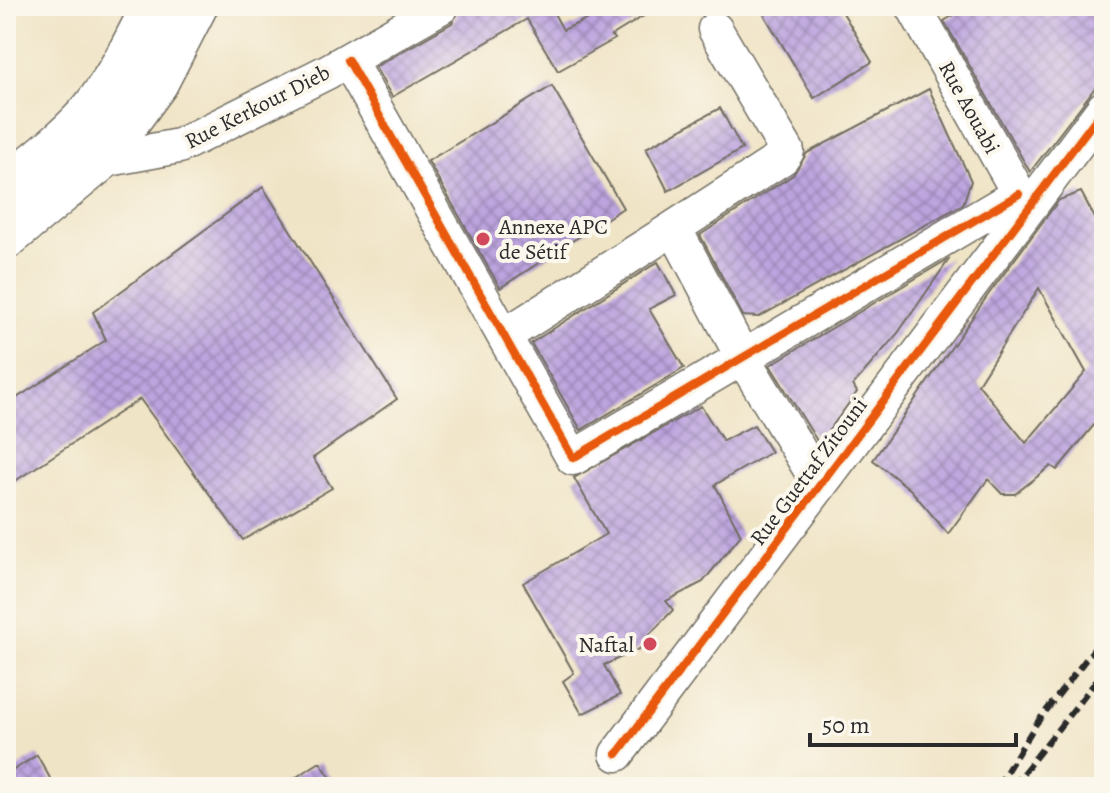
<svg xmlns="http://www.w3.org/2000/svg" width="1110" height="793" font-family="Alegreya,serif">
<defs>
<pattern id="building-cross-hatch" width="8" height="8" patternUnits="userSpaceOnUse" patternTransform="scale(2)"><rect width="8" height="8" fill="#bda4df"/><path d="M0 0l8 8M0 8l8-8" fill="none" stroke="#9a86b5"/></pattern>
</defs>
<rect width="100%" height="100%" fill="#fbf7ec"/>
<filter id="ink" filterUnits="userSpaceOnUse"><feTurbulence type="fractalNoise" baseFrequency=".0125" numOctaves="2"/><feDisplacementMap in="SourceGraphic" scale="16" xChannelSelector="R" yChannelSelector="G"/><feConvolveMatrix kernelMatrix="1 2 1 2 8 2 1 2 1" color-interpolation-filters="sRGB"/></filter>
<filter id="wash" filterUnits="userSpaceOnUse"><feTurbulence type="fractalNoise" baseFrequency=".006" numOctaves="4" result="noise"/><feDisplacementMap in="SourceGraphic" scale="32" xChannelSelector="R" yChannelSelector="G"/><feGaussianBlur stdDeviation="1.8" result="paint"/><feColorMatrix in="noise" values="0 0 0 0 0 0 0 0 0 0 0 0 0 0 0 0 0 1.4 0 .05"/><feComposite in="paint" operator="in"/></filter>
<g filter="url(#wash)">
<rect width="100%" height="100%" fill="#f0e4c6"/>
<g id="blocks">
<path fill="url(#building-cross-hatch)" fill-rule="evenodd" d="M462 6H550L563 30 603 12 599 6H660L611 36 615 39 558 71 527 19 392 97 375 67 452 23Z
M759 6H839L872 62 814 98Z
M969 6H1104V76L1030 172 944 21Z
M552 86 623 208 500 288 428 161Z
M929 89 971 181 963 204 759 317 743 316 700 235 793 175 807 153Z
M720 108 742 149 668 191 646 148Z
M263 187 397 399 313 458 332 488 243 540 140 399 6 487V405L106 340 93 312Z
M1081 192 1104 235V413L1057 470 1051 466 1015 494H1002L988 479 948 534 911 490 873 460 988 295 1059 200ZM1039 288 1086 372 1026 443 978 384Z
M950 258 898 333 853 385 857 392 819 444 770 365Z
M658 262 676 295 649 309 684 368 581 430 531 343Z
M701 406 723 441 754 425 771 452 715 485 741 535 703 582 666 601 673 610 646 638 650 644 604 665 620 695 582 714 563 681 574 673 523 583 606 534 574 478Z
M37 755 55 787H6V775Z
M320 762 337 787H281Z"/>
</g>
</g>
<g filter="url(#ink)">
<use href="#blocks" fill-opacity="0" stroke="#706c61" stroke-width="2"/>
<g fill="none" stroke-linecap="round" stroke-linejoin="round">
<g stroke="#706c61" stroke-width="37">
<path id="street" d="M913 6 1027 208
M348 60 573 458 1019 194
M85 153 98 161 179 146 327 72 442 6
M674 228 782 158 787 151 715 29
M504 336 674 228 744 360 820 485
M617 754 1104 108"/>
</g>
<g stroke="#706c61" stroke-width="47">
<path id="secondary" d="M6 188C36 163 69 139 94 109 119 78 136 41 154 6
M6 237 98 161 156 82 195 6"/>
</g>
<use href="#street" stroke="#fff" stroke-width="34"/>
<use href="#secondary" stroke="#fff" stroke-width="44"/>
<path stroke="#2b2b2b" stroke-width="6" stroke-dasharray="12 6" stroke-linecap="butt" d="M997 787 1036 724 1104 636
M1012 787 1104 671
M1101 787 1104 784"/>
<g stroke="#fbf7ec" stroke-width="13">
<path id="cycleway" d="M348 60 573 458 1019 194
M617 754 1104 108"/>
</g>
<use href="#cycleway" stroke="#e8590c" stroke-width="8"/>
</g>
</g>
<g fill="#d1495b" stroke="#fbf7ec" stroke-width="3">
<circle cx="483" cy="239" r="8"/>
<circle cx="650" cy="644" r="8"/>
</g>
<g text-anchor="middle" stroke-width="8" stroke-linejoin="round" paint-order="stroke">
<g font-size="22" fill="#2b2b2b" stroke="#fbf7ec">
<text transform="translate(257 106) rotate(-27)" y="8">Rue Kerkour Dieb</text>
<text transform="translate(970 107) rotate(61)" y="8">Rue Aouabi</text>
<text transform="translate(808 471) rotate(-53)" y="8">Rue Guettaf Zitouni</text>
</g>
<g font-size="22" fill="#2b2b2b" stroke="#fbf7ec" text-anchor="start">
<text x="499" y="234">Annexe APC<tspan x="499" dy="25">de Sétif</tspan></text>
<text x="634" y="652" text-anchor="end">Naftal</text>
</g>
</g>
<rect width="1110" height="793" fill="none" stroke="#fbf7ec" stroke-width="32"/>
<path d="M810 733v12h206v-12" fill="none" stroke="#2b2b2b" stroke-width="4"/>
<text x="822" y="733" font-size="24" fill="#2b2b2b" stroke="#fbf7ec" stroke-width="6" paint-order="stroke">50 m</text>
</svg>
